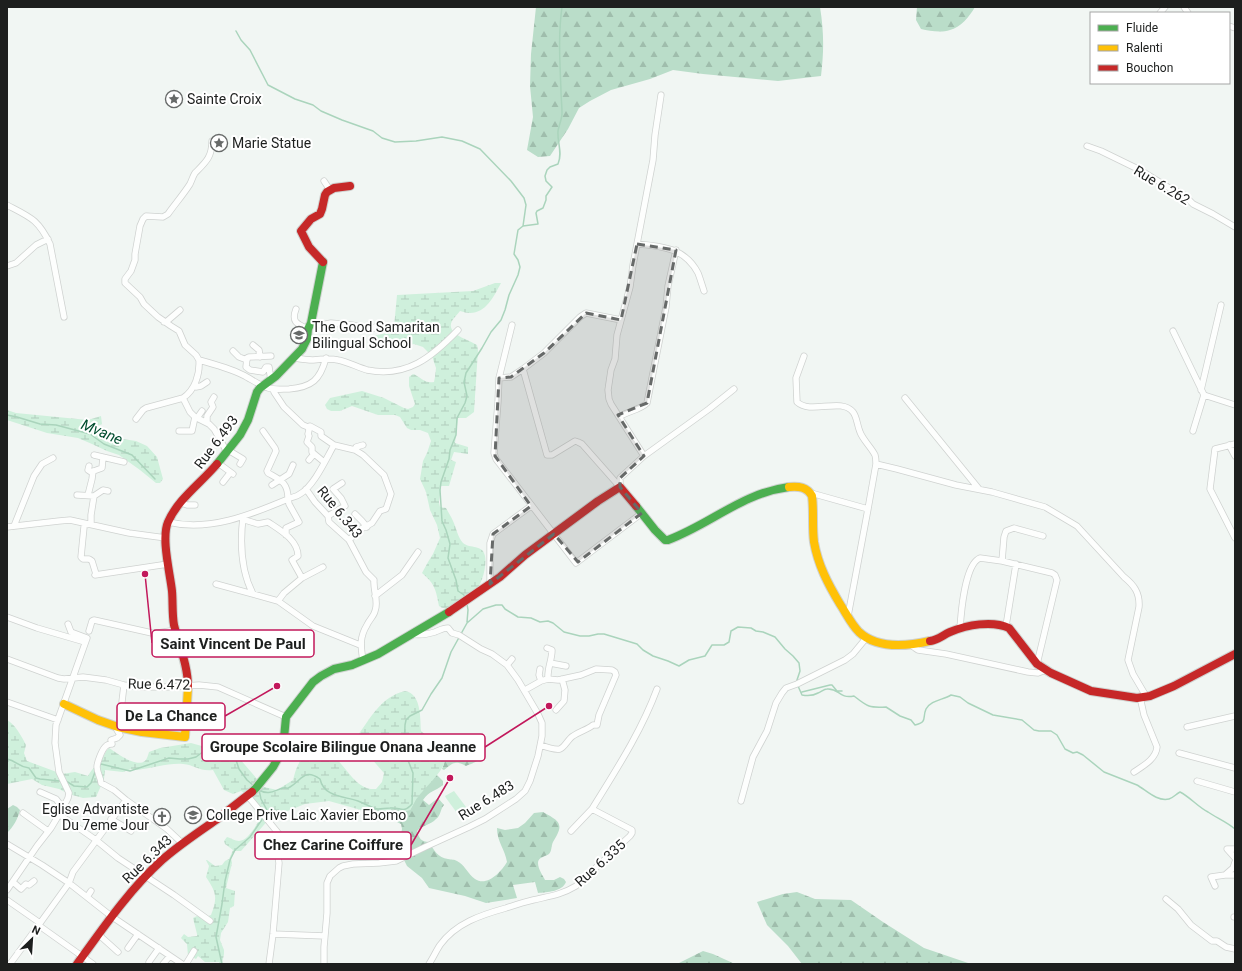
<svg xmlns="http://www.w3.org/2000/svg" width="1242" height="971" font-family="Roboto,sans-serif">
<defs>
<pattern id="forest-firs" width="22" height="20" patternUnits="userSpaceOnUse"><rect width="22" height="20" fill="#baddc9"/><path d="M5 1l3.5 6h-7zM16 11l3.5 6h-7z" fill="#9fbdac"/></pattern>
<pattern id="wetland-marsh" width="20" height="14" patternUnits="userSpaceOnUse"><rect width="20" height="14" fill="#cff0dc"/><path d="M1 5h8M5 5V1M11 12h8M15 12V8" fill="none" stroke="#b1cdbc"/></pattern>
</defs>
<rect width="100%" height="100%" fill="#f1f6f3"/>
<path fill="#cff0dc" d="M454 791 466 807 464 810 457 813 446 798 445 796Z"/>
<path fill="url(#forest-firs)" d="M536 7H820C824 32 824 51 821 76L778 81 703 74 673 70 650 79 611 90 590 101 579 108 568 129 550 156 538 157 527 150 533 117 530 86 531 54Z
M917 7H975C970 16 960 28 950 30 941 33 930 31 921 29L916 20Z
M460 735C463 735 464 735 466 737 470 739 481 753 480 758 478 762 470 764 466 766 455 760 453 763 444 770L442 769C446 761 445 756 440 748 446 744 454 736 460 735Z
M436 774 443 781V785C434 792 430 790 423 800L429 805 438 798 444 805C440 809 441 816 436 819 431 825 422 825 417 831 419 838 421 842 429 842 434 850 438 858 448 859 452 860 454 859 457 861 465 865 468 874 475 879 487 887 501 872 507 862 505 849 497 842 497 828L505 830 518 828 525 823 534 813 543 812C561 822 564 824 553 842 551 846 552 851 549 854 545 857 538 857 538 863 538 869 543 876 545 880H554L560 877 564 879 566 882C562 892 547 892 538 893L535 882 513 885 517 898 486 903 465 896 429 888 422 878 407 866 403 858 399 845 402 829 401 824 387 817 390 813 410 810 416 798Z
M13 805 17 807 20 810C18 819 13 827 7 833V809Z
M797 892 815 899 851 900 883 922 924 948 971 964H802L788 946 767 925 757 902 783 894Z
M703 951 713 954 735 964H677Z"/>
<path fill="url(#wetland-marsh)" d="M495 283H501C492 300 483 319 460 311 458 314 454 317 452 321 445 334 470 340 477 345L478 350 474 412 466 418H458L455 443 468 447V454L454 452 451 460 456 462 449 486H441L439 502 440 507 446 508C448 512 451 516 453 521 456 527 458 538 463 543 470 549 483 544 485 556 487 566 482 587 473 593 469 596 464 596 460 599 453 604 447 612 439 606 436 590 435 584 422 573L428 562 433 554 440 538 437 525 430 510 426 492 420 479 423 461 427 453 431 441 428 433 420 430H411L407 428 400 417 395 415H378L352 406 340 411H331L327 409 325 405 330 398 362 391 384 398 404 408 408 409 413 407 415 404 409 386V377L413 374C421 377 425 384 434 382L435 377 436 368 432 356 423 347 414 344 388 350 379 349 370 339 373 336 387 333 394 327 397 295 473 291Z
M7 410 16 413 88 420 101 416 102 424 96 427V435L136 441 147 446 157 457 163 479 160 483H156L140 470 119 455 107 451 92 444 78 438 47 433 7 420Z
M405 691C422 694 420 719 421 731 429 738 442 745 445 756 448 768 425 787 418 797 415 800 413 806 410 810L390 813 387 817 368 814 361 810 329 801 305 804 270 818 241 851H235L231 858 232 863 226 888 235 891 234 906 230 908 228 922 221 933 220 940 224 950V954L222 964H220L219 962H205L198 956 196 959 192 957 188 956 187 944 181 938 184 934 188 937 197 936V934L193 918 197 916 203 918 211 915C218 897 216 892 206 877L209 866 206 860H207L215 866 222 865 225 861 229 859 233 850 225 844 224 841 227 837C231 838 235 841 239 841 249 841 259 820 264 812L252 797 241 791 233 794 224 790 213 770C200 772 195 765 183 764 168 763 152 768 138 770L131 769 123 772 105 770 104 779 96 797 83 798 69 794 59 789 42 785 32 779 7 784V720C15 724 22 737 26 745L24 753 27 761 62 774 75 772 88 776C92 768 98 765 102 759 105 755 105 751 109 748 117 753 136 768 145 761 147 759 148 755 149 752L160 748 191 743 209 748H223L233 752 239 758 264 787 277 790 293 780C296 769 299 755 313 753 317 752 321 751 325 752 345 758 352 791 376 789L382 782 384 773 362 748 358 735C372 716 381 697 405 691Z"/>
<g fill="none" stroke-linecap="round" stroke-linejoin="round">
<path stroke="#aad4bc" stroke-width="1.5" d="M236 31 241 40 250 50 268 85 295 99 313 105 321 111 342 120 373 131 382 138 395 142 416 141 442 137 462 141 480 149 511 181 524 198 526 205 523 226
M7 415 17 417 40 424 56 425 90 434 104 444 132 455 155 479
M465 598 464 595 458 591 456 580 448 558 450 544 446 530 442 521 440 490 441 482 449 459 450 450 456 435 457 418 465 403 467 396 464 382 466 373 482 348 491 332 501 320 505 310 509 295 518 275 520 267 518 260 514 254 518 230 523 226 538 224 536 213 537 211 543 208 546 200V196L552 187 546 181 545 176 547 170 550 167 558 164C563 153 557 142 558 131 559 125 562 119 562 113 562 105 561 98 561 91 560 63 558 35 562 7
M467 604 468 610 467 622
M798 686 802 695C808 696 813 696 818 693 821 692 824 689 827 689 840 688 838 699 854 696 868 707 869 708 886 707L900 716 911 720 915 725C928 722 922 718 926 709 931 700 943 700 951 695L960 697 968 703 993 715 1022 720 1034 730 1039 731H1051L1057 735 1065 749 1073 753 1077 752 1083 755 1104 772 1137 785C1146 790 1157 802 1169 799 1173 798 1176 794 1180 792 1190 797 1198 807 1208 812 1217 818 1227 822 1235 829
M802 692 830 685H832L837 691H842
M7 759C17 761 18 767 29 768L36 778 40 779 60 781
M99 765 101 764 130 771 169 758 180 759H188L196 757 204 751H222L233 756 236 760 239 769 247 780 254 786
M66 781 74 786 87 787 91 783 95 772
M259 790C269 796 275 790 283 788 289 787 285 790 290 787 302 780 304 768 320 779 324 797 343 796 358 801 364 803 371 808 378 809 382 809 386 808 390 808 401 807 403 814 412 804L413 773 404 750 405 725 406 720 410 716 422 710 431 694 442 678 451 652 467 623 483 609 496 605H502L505 609 518 617 531 618 540 622 548 621 553 623 564 632 580 636H589L598 634H604L637 644 643 650 653 656 668 661 679 666 689 660 705 656 712 645H724L729 642 731 631 738 627 751 628 756 631 763 632 775 637 785 649 793 656 799 663 800 671 797 680V682
M259 790 261 799 267 810 266 815
M222 964 216 937 222 904 225 881 230 860 235 850 250 837 263 818"/>
<g stroke="#cfd2d0" stroke-width="7">
<path id="street" d="M1184 7 1188 13
M1160 13 1165 7
M1229 26 1235 28
M1087 146 1101 151 1140 170 1171 189 1184 195 1193 204 1213 214 1235 227
M324 181 330 190
M7 205C30 217 38 219 50 244L64 317
M637 244C662 246 685 248 698 273 700 278 702 285 704 291
M7 266 16 263 36 245 48 239
M296 309C291 322 297 324 308 329
M164 322H166L180 310
M311 323 321 325 331 323 352 325 368 329H372L379 325
M512 325 499 378 498 402 494 453 496 459 576 563 642 513
M1173 331 1204 395 1193 431
M253 345 259 350 260 357
M233 351 239 357 247 360
M271 356 249 357 247 358 246 367 250 370 263 372 266 367H269L271 381
M804 356 796 378 797 402C811 415 841 397 853 412 857 417 857 425 860 432 863 440 871 447 875 455 876 458 876 462 876 464L897 469 956 485 992 492 1045 507 1077 526 1124 577C1134 585 1140 593 1139 607L1128 660 1133 674 1146 696
M295 358C301 359 307 360 313 360 321 359 330 358 338 360 348 362 357 367 367 370 407 378 432 357 458 330
M199 360 196 355 185 345 179 331 171 326 158 317 144 304 140 297 125 283V279L131 271 135 260V254L140 226 143 219 146 216 163 217 168 214C175 204 183 195 190 184 192 180 193 176 195 173 206 162 212 157 212 141
M523 369 547 455H552L575 441 578 442 582 444 620 487
M499 378 511 377 523 369 544 353 580 317 586 313 621 320
M194 386 196 387 201 386 207 382
M273 389 274 392 284 407 303 425 308 427 310 426 321 432V436L334 445 355 450 363 455 384 475 391 494 386 509 380 511 372 523 361 529 349 540
M1201 390 1221 305
M1204 395 1235 405
M905 398 979 489
M619 417C628 411 640 410 647 403L666 307 668 286 676 250
M197 418 202 411
M136 419 143 410 146 408 183 398
M207 422V416L213 407 211 402 214 397
M308 427 309 430 308 434 309 436 307 442 312 447V452L324 462
M179 431H192L195 417
M1235 444 1215 449 1210 489 1235 538
M1229 445 1235 456
M228 450 243 459 240 464
M355 450 356 447 363 445
M227 452 214 429 209 424 195 417 190 412 183 398C195 390 200 374 199 360 214 364 229 368 243 375 251 379 259 385 268 388 275 390 282 389 289 389 312 387 320 380 326 358
M94 455 124 462
M644 456 709 409 734 389
M309 460 314 454
M218 463 233 474
M89 466 88 470 91 472 102 468 103 457
M223 482 230 473
M272 485 289 474 293 465
M620 487V478L644 456 611 404 609 399 608 390 611 370 615 359 617 335 630 287 633 265 653 160 655 135 661 95
M306 489 315 502 328 516 329 522 349 540 366 572 374 580C373 590 379 602 375 611 374 616 369 620 367 625 359 638 361 647 363 661
M811 493 868 509 876 464
M77 495 94 496 103 490 108 491
M88 495 92 479 93 471
M94 496 91 515V524L85 525 84 527 81 557 83 559H89L92 561 96 574 95 575 168 564
M181 503 187 505H195
M355 514 362 521 367 527
M328 516 345 506 341 498 333 489 342 483
M243 517 245 520 258 524 268 522C280 530 298 540 298 556L292 560 302 578 284 593 278 601 313 626 360 645
M243 517C240 542 241 571 253 594
M168 522C209 532 250 515 288 499 288 482 280 480 268 473L267 471 276 451 275 448 263 431
M14 526 34 476 42 464 53 458
M7 527 59 521 70 520 129 533 166 538
M286 535V528L299 522 289 504 288 499C292 497 296 497 300 494 314 486 326 459 334 445
M1002 561 1004 537 1006 531 1014 528 1043 536
M302 578 323 567
M216 584 278 601
M490 584V543L493 534 531 506
M375 596 402 575 418 552
M848 616 868 509
M7 617 37 628 85 642
M1006 626 1016 564
M960 629C961 613 965 564 980 558L1002 561 1052 573 1055 575 1057 580 1037 664
M89 631 92 621 94 620 152 633H157L176 630
M911 645 915 648 918 650 946 654 1028 672 1038 673 1046 670
M181 648 257 649
M547 648 552 650C552 660 547 669 548 679
M7 659 58 678 64 679 83 677 106 680 124 685 141 687H168L199 685 218 687 286 717
M550 663 566 666
M507 665 512 659
M540 669 539 675 541 681
M124 685 119 727 117 730 120 735 117 738 111 740 112 744C110 744 107 745 106 746 102 749 97 763 97 767 97 773 101 778 101 783L114 790 126 800
M525 690 541 681 548 679 558 680 581 675 596 669 612 670 615 672 616 675 599 715 597 725H593C587 730 580 731 573 736 568 739 565 747 560 749 554 750 546 747 541 745
M7 702 58 720
M556 710 564 701 565 690 562 679
M1187 727 1235 716
M1179 753 1235 768
M1134 772C1143 766 1156 759 1157 747L1144 715 1140 697
M1197 781 1235 792
M247 795 279 834 275 838 279 863 273 934 269 964
M741 801 753 757 767 731 776 703 782 693 786 688 797 684 845 660 853 654 867 637
M63 808 68 798 69 793 59 772 55 743 56 725 87 638 71 632 68 624
M23 813 48 831
M60 815 96 840 118 858 174 895 210 921
M111 819 131 831
M571 831 592 809
M7 844 42 865 69 883 111 916 182 964
M1235 849H1227L1235 858
M1235 862 1233 868 1225 875H1235
M13 882 21 889 26 884 29 885 34 881
M1215 886 1211 877 1225 875
M7 890 37 846 51 828 63 808 56 799 40 792
M87 897 91 891
M1166 899 1178 909 1191 925 1212 941H1217L1226 947 1235 949
M7 900 40 923
M1234 917H1235
M38 926 69 883 73 872 126 800 167 829 182 843
M98 934 118 952
M273 934 325 936
M128 948 138 934
M149 962 159 948
M10 964 38 926 41 927 93 964
M163 964 170 956
M186 964 194 951
M324 964V947L327 913V883L330 876 339 868 343 866 353 864 379 863 396 861 425 847 469 827 485 819 516 799 525 791 530 781 538 756 542 736V723L538 714 518 680 507 665 492 654 481 649 459 635 452 633 448 628C443 628 440 630 435 632 428 634 419 636 412 634
M429 964C433 958 436 951 440 945 456 923 481 915 506 908 515 905 524 902 533 900 550 896 561 895 576 886L630 836 632 833V830L592 809C616 770 641 732 657 689"/>
</g>
<g stroke="#cfd2d0" stroke-width="10">
<path id="fast" d="M217 464 240 435 248 420 257 392 260 388 276 376 302 349 307 339 308 329 311 323 323 262
M636 506 655 530 665 540H668C711 524 742 493 789 487
M252 792 256 788 273 767 278 758 284 738 286 717 313 682 321 676 334 669 352 665 378 654 449 612"/>
</g>
<g stroke="#cfd2d0" stroke-width="10">
<path id="slow" d="M789 487C799 486 807 487 812 496 814 511 812 527 814 542 818 565 828 584 840 604 846 613 851 624 859 632 877 649 908 646 930 641
M64 704 98 720 118 727 142 732 185 737 188 687"/>
</g>
<g stroke="#cfd2d0" stroke-width="10">
<path id="jam" d="M323 262 309 247 301 231 311 219 320 214 322 209 325 195 327 192 334 188 350 186
M449 612 500 577 525 555 598 501 620 487 636 506
M930 641C938 640 943 635 950 632 967 625 992 620 1009 628L1037 664 1051 673 1091 691 1137 698 1150 696 1174 686 1235 654
M188 687C188 666 179 645 174 625 172 614 173 602 172 591 170 573 161 538 168 522 178 499 201 483 217 464
M77 964C103 928 129 890 162 860 179 845 197 833 216 820 228 811 240 801 252 792"/>
</g>
<use href="#street" stroke="#fdfefd" stroke-width="5.5"/>
<use href="#fast" stroke="#4caf50" stroke-width="8"/>
<use href="#slow" stroke="#ffc107" stroke-width="8"/>
<use href="#jam" stroke="#c62828" stroke-width="8"/>
</g>
<path fill="#676a69" fill-opacity="0.2" stroke="#676a69" stroke-width="3" stroke-dasharray="8 5" stroke-linejoin="round" d="M637 244 676 250 647 403 618 415 644 456 620 478V487L642 513 578 562 554 534 490 584 493 534 531 506 495 456 499 378 511 377 544 353 586 313 621 320Z"/>
<defs>
<g id="sight-ring" transform="scale(0.9)"><circle r="9.5" fill="#fff" stroke="#676a69" stroke-width="1.5"/><path d="M0-6L1.8-2.2L6-1.7L2.9 1.2L3.7 5.4L0 3.3L-3.7 5.4L-2.9 1.2L-6-1.7L-1.8-2.2Z" fill="#676a69"/></g>
<g id="school-ring" transform="scale(0.9)"><circle r="9.5" fill="#fff" stroke="#676a69" stroke-width="1.5"/><path d="M0-5L7-2L0 1L-7-2ZM-4 1L0 2.5L4 1V4Q0 6-4 4Z" fill="#676a69"/></g>
<g id="church-ring" transform="scale(0.9)"><circle r="9.5" fill="#fff" stroke="#676a69" stroke-width="1.5"/><path d="M-1.2-6h2.4v3.5h3.3v2.4h-3.3V6h-2.4V-.1h-3.3v-2.4h3.3Z" fill="#676a69"/></g>
</defs>
<g fill-rule="evenodd">
<use href="#sight-ring" x="174" y="99"/>
<use href="#sight-ring" x="219" y="143"/>
<use href="#school-ring" x="299" y="335"/>
<use href="#school-ring" x="193" y="815"/>
<use href="#church-ring" x="162" y="817"/>
</g>
<g text-anchor="middle" stroke-width="4" stroke-linejoin="round" paint-order="stroke">
<g font-size="14" fill="#1d1f1e" stroke="#fff" text-anchor="start">
<text x="187" y="104">Sainte Croix</text>
<text x="232" y="148">Marie Statue</text>
<text x="312" y="332">The Good Samaritan<tspan x="312" dy="16">Bilingual School</tspan></text>
<text x="149" y="814" text-anchor="end">Eglise Advantiste<tspan x="149" dy="16">Du 7eme Jour</tspan></text>
<text x="206" y="820">College Prive Laic Xavier Ebomo</text>
</g>
<g font-size="14" fill="#1d1f1e" stroke="#fff">
<text transform="translate(1162 185) rotate(31)" y="5">Rue 6.262</text>
<text transform="translate(216 442) rotate(-53)" y="5">Rue 6.493</text>
<text transform="translate(340 512) rotate(51)" y="5">Rue 6.343</text>
<text transform="translate(159 684) rotate(1)" y="5">Rue 6.472</text>
<text transform="translate(486 800) rotate(-32)" y="5">Rue 6.483</text>
<text transform="translate(147 859) rotate(-44)" y="5">Rue 6.343</text>
<text transform="translate(600 863) rotate(-42)" y="5">Rue 6.335</text>
</g>
<g font-size="15" font-style="italic" fill="#004d2e" stroke="#fff">
<text transform="translate(102 432) rotate(23)" y="5">Mvane</text>
</g>
</g>
<path fill="none" stroke="#c2185b" stroke-width="1.5" d="M145 574L152 643M277 686L225 716M549 706L485 747M450 778L411 845"/>
<g fill="#c2185b" stroke="#fff" stroke-width="1.5">
<circle cx="145" cy="574" r="4"/>
<circle cx="277" cy="686" r="4"/>
<circle cx="549" cy="706" r="4"/>
<circle cx="450" cy="778" r="4"/>
</g>
<g fill="#fff" stroke="#c2185b" stroke-width="1.5">
<rect x="152" y="630" width="162" height="27" rx="4"/>
<rect x="117" y="703" width="108" height="27" rx="4"/>
<rect x="202" y="734" width="283" height="27" rx="4"/>
<rect x="255" y="832" width="156" height="27" rx="4"/>
</g>
<g font-size="15" text-anchor="middle" font-weight="bold" fill="#1d1f1e">
<text x="233" y="649">Saint Vincent De Paul</text>
<text x="171" y="721">De La Chance</text>
<text x="343" y="752">Groupe Scolaire Bilingue Onana Jeanne</text>
<text x="333" y="850">Chez Carine Coiffure</text>
</g>
<rect width="1242" height="971" fill="none" stroke="#1d1f1e" stroke-width="16"/>
<rect x="1090" y="12" width="140" height="72" fill="#ffffff" stroke="#a5a5a5"/>
<rect x="1098" y="25" width="20" height="6" fill="#4caf50" stroke="#a5a5a5"/>
<text x="1126" y="32" font-size="12" fill="#1d1f1e">Fluide</text>
<rect x="1098" y="45" width="20" height="6" fill="#ffc107" stroke="#a5a5a5"/>
<text x="1126" y="52" font-size="12" fill="#1d1f1e">Ralenti</text>
<rect x="1098" y="65" width="20" height="6" fill="#c62828" stroke="#a5a5a5"/>
<text x="1126" y="72" font-size="12" fill="#1d1f1e">Bouchon</text>
<g transform="translate(32 939) rotate(25)" stroke="#ffffff" stroke-width="3" paint-order="stroke">
<path d="M0-3L7 15L0 10L-7 15Z" fill="#1d1f1e"/>
<text y="-6" font-size="11" font-weight="bold" text-anchor="middle" fill="#1d1f1e">N</text>
</g>
</svg>
